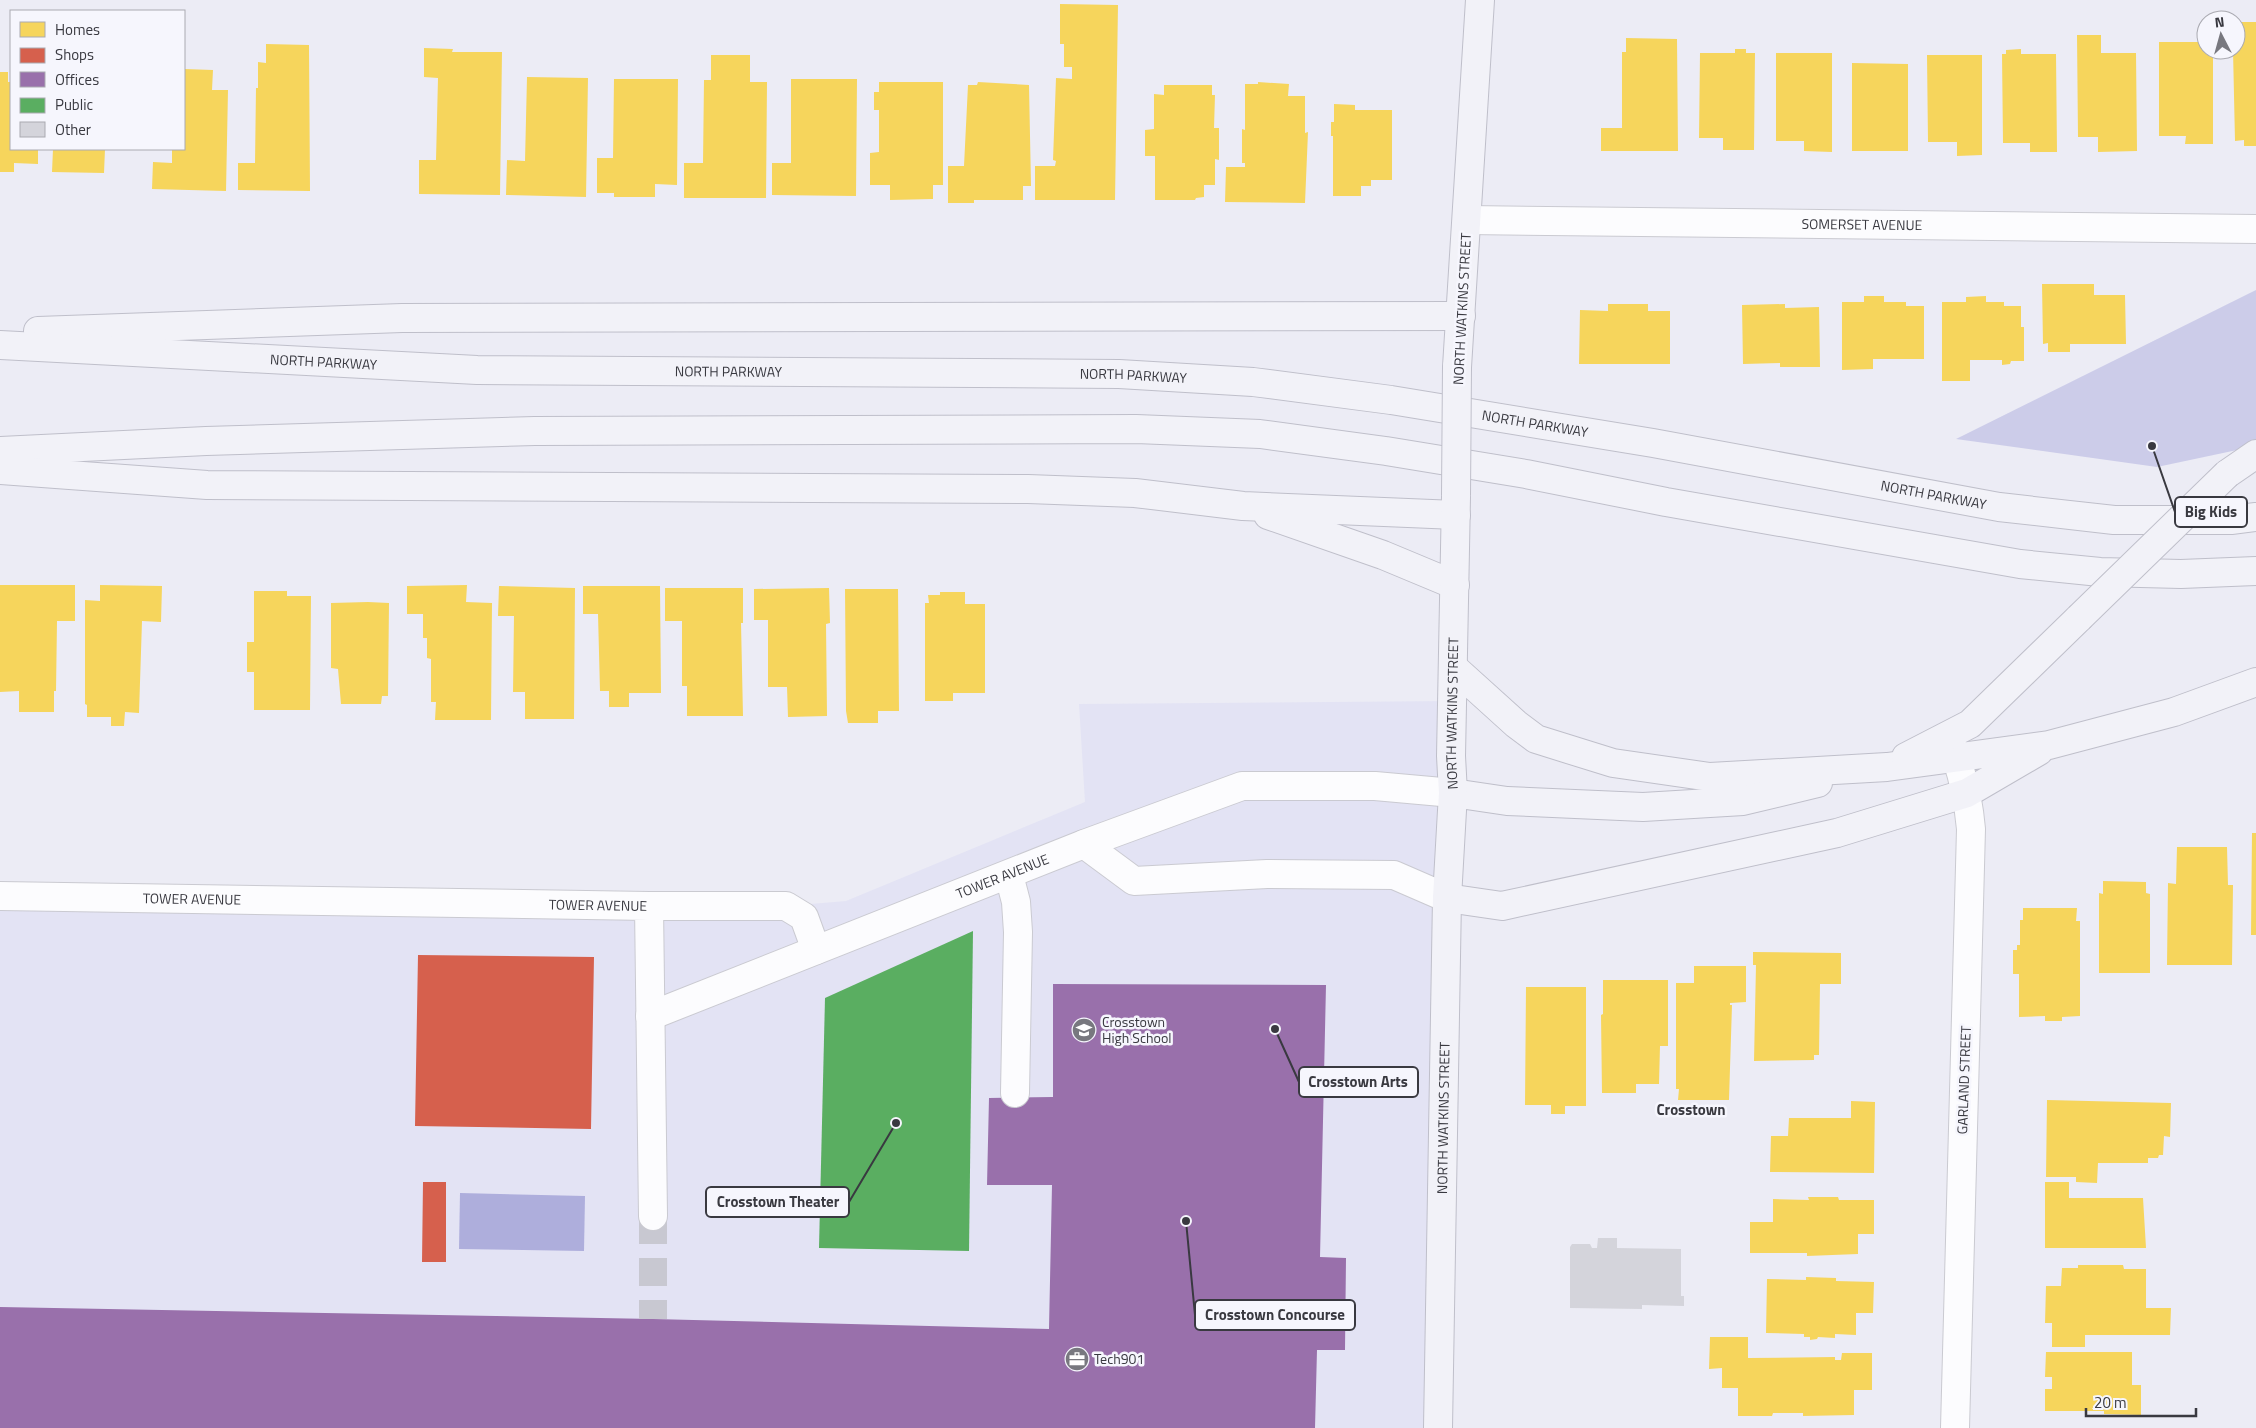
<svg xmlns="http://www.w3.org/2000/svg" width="2256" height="1428" font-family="'Titillium Web',sans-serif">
<rect width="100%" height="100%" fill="#ececf5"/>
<path fill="#e3e3f4" d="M1453 701 1438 1428H0V896L786 906 846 901 1085 802 1079 704Z"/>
<path fill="#cccce9" d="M2256 290V446L2157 467 1956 439Z"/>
<path fill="#aeaedc" d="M460 1193 585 1196 584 1251 459 1249Z"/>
<path fill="#f6d55c" d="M1060 4 1118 5 1115 200H1035V166H1055L1056 161 1053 160 1056 78 1072 79V67H1064V44H1060Z
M2236 22H2256V146H2244V140L2235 141 2233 50H2236Z
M2077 35H2101V53H2136L2137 151 2098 152V137H2078Z
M1626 38 1677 39 1678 151H1601V128H1622V52H1626Z
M2159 42H2206V50H2213V144H2185L2186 136H2159Z
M266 44 309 45 310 191 238 190V163H255L256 88H258V62L266 63Z
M424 48 453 49 452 52H502L500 195 419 194V160H436L438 78 424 77Z
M1735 49H1746V53H1755L1754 150H1723V138H1699L1700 53H1735Z
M2021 49V54H2056L2057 152H2030V143H2003L2002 54H2006V50Z
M1776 53H1832V152L1804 151V141H1776Z
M711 55H750V82H767L766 198H684V163H703L704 80H711Z
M1927 55H1982V155L1957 156V142H1928Z
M1852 63 1908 64V151H1852Z
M184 69 213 70 212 90H228L226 191 152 189 153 162 172 163V149H184Z
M0 72H8V82H11V149H38V164L14 163V172H0Z
M527 77 588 78 586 197 506 195 507 160 525 161Z
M614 79H678L677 185 655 184V197H614V193H597V158H613Z
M791 79H857L856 196 772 195V163H791Z
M879 82H943V185H933V199L890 200V185H870V153L879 152V110H874V92H879Z
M978 82 1029 85 1031 186H1023V200H974V203H948V166H964L968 85H977Z
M1258 82 1289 84 1288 96H1305V133L1308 132 1305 203 1225 202 1226 167H1245V163H1242V129L1245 130V84H1258Z
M1164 85H1212V95H1215L1214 128H1219V160L1215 159V185H1204V197L1196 198 1195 200H1155V156H1145V130L1154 129V94L1164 95Z
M1334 104 1355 105V110H1392V180H1371V186H1361V196H1333V136H1331V122H1334Z
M53 149H105L104 173 52 172Z
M2042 284H2094V295H2125L2126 344H2070V352H2048V343L2043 344Z
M1864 296H1884V302H1906V306H1924V359H1873V369L1842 370V302H1864Z
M1986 296V302H2004V306H2021V327H2024V361H2011L2010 364 2002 365V360H1970V381H1942V302H1966V297Z
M1608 304H1648V311H1670V364H1579L1580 310 1608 311Z
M1785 304V308L1819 307 1820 367H1780V363L1743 364 1742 305Z
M0 585H75V621H57L56 691H54V712H19V691L0 692Z
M100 585 162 586 161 622 142 621 139 713 125 712 124 726H111V717H87V705L85 704V600L100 601Z
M467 585 466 602 492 603 491 720H435L436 702H431V659L427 658V638H423V614H407V586Z
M499 586 575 588 574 719H525V692H513L514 616H498Z
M583 586H660L661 693H629V707H609V691H600L598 614H583Z
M665 588H743V623H741L743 716H687V686H682V621H665Z
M829 588 830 623 826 624 827 716 788 717 787 687H768V620H754V589Z
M845 589H898L899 711H878V723H848L846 711Z
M254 591H287V596H311L310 710H254V672H247V642H254Z
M940 592H965V604H985V693H953V701H925V603H929L928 595H940Z
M368 602 389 603 388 696H382L381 704H341L338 669 331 668V603Z
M2252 833H2256V935H2251Z
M2177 847H2227L2228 885H2233L2232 965H2167L2168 883 2176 884Z
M2103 881 2146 882V893L2150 894V973H2099V893L2103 894Z
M2023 908H2077L2076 921H2080V1016L2062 1017V1021H2045V1016L2019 1017V974H2013V950H2017V945H2020V920H2023Z
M1753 952 1841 953V984H1820L1819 1055H1814V1060L1754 1061 1756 965H1753Z
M1694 966H1746V1002L1730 1003V1005H1732L1729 1100H1678L1679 1089H1676V983H1694Z
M1603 980H1668V1046H1660L1659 1084H1636V1093H1602L1601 1015 1603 1014Z
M1526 987H1586V1106H1565V1114H1551V1105H1525Z
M2047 1100 2171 1103 2170 1137 2164 1136 2163 1155H2159L2158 1158H2148V1163H2098L2097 1183 2076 1182V1177H2046Z
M1851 1101 1875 1102 1874 1173 1770 1172 1771 1136H1788L1789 1118H1851Z
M2045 1182H2069V1198H2143L2146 1248H2045Z
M1808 1197H1838L1839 1200H1874V1234H1858V1254L1807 1256V1253H1750V1222H1773V1199L1809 1200Z
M2078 1265H2123L2124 1269H2146V1308H2171L2170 1335H2085V1347H2052V1323H2045L2046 1286H2061L2062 1268H2078Z
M1806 1277 1836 1278V1281L1874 1282 1873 1313H1856V1335L1835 1334V1338L1818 1337 1817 1339 1810 1340V1337H1804V1334L1766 1333 1767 1279 1806 1280Z
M1710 1337H1748V1358L1835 1357V1360H1841L1842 1353H1872V1390H1854V1415L1803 1416V1413H1773L1772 1416H1738V1388H1722V1368L1709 1369Z
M2046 1352H2132V1385H2141V1415L2104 1414V1411H2045V1389H2052V1377H2045Z"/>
<path fill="#d6604d" d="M418 955 594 957 591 1129 415 1126Z
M423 1182H446V1262H422Z"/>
<path fill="#9970ab" d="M1053 984 1326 985 1320 1257 1346 1258 1345 1350H1317L1315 1428H0V1307L653 1319 1049 1329 1052 1185H987L989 1098 1053 1097Z"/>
<path fill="#5aae61" d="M973 931 969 1251 819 1248 825 998Z"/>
<path fill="#d4d4db" d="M1598 1238H1617V1248L1681 1249V1296H1684V1306L1642 1305V1309L1570 1308V1247L1572 1244H1590L1592 1248H1597Z"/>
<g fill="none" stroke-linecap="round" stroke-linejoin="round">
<path stroke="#c8c8d1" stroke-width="28" stroke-dasharray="28 14" stroke-linecap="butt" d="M653 1216V1319"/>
<g stroke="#cacad1" stroke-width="30">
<g id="minor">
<path id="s1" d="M1467 220 2256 229"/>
<path d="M1948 736C1961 766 1968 796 1971 829L1955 1428"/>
<path d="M1084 844 1134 881 1267 874 1394 875 1447 898"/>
<path d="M1009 875 1016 902 1018 932 1015 1093"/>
<path id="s2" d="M0 896 649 906 653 1216"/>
<path d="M649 906H786L804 917 816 950"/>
<path id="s3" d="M650 1016 1084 844 1242 786H1375L1453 793"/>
</g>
</g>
<g stroke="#bfbfca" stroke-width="30">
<g id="major">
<path d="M38 331 402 318 1461 316"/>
<path id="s4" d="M0 345 477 370 1119 374 1253 382 1391 400 1653 443 1999 507 2114 520H2231L2256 517"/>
<path d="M1457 367 1480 0"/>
<path d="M0 451 206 441 535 431 1136 429 1260 434 1386 451 1526 474 1666 502 2020 564 2100 572 2181 574 2256 571"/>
<path d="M0 470 207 485 1028 489 1135 493 1243 506 1456 515"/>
<path d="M2227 474 2256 454"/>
<path d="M1268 515 1383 555 1455 585"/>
<path d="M1453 667 1516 724 1536 739 1613 763 1710 777 1887 767 2049 745 2174 712 2256 682"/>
<path d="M1906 757 1970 724 2079 618"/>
<path d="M1453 793 1507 801 1643 807 1743 801 1818 783"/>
<path d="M1447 898 1502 906 1837 833 1967 793 2039 751"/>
<path id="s5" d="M1438 1428 1447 898 1453 793 1451 756 1456 497"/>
</g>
</g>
<use href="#minor" stroke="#fcfcfe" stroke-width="28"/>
<use href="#major" stroke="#f2f2f8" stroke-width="28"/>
<g stroke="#bfbfca" stroke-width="30" stroke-linecap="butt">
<path id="major-bridge" d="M1456 495 1457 367
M2079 618 2227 474"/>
</g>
<use href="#major-bridge" stroke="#f2f2f8" stroke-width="28"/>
</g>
<defs>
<g id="school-disc" transform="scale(1.25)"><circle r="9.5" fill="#78787f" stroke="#f6f6fd"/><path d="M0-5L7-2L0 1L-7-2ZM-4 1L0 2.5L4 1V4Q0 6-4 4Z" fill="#fff"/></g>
<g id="office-disc" transform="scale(1.25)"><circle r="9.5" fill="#78787f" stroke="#f6f6fd"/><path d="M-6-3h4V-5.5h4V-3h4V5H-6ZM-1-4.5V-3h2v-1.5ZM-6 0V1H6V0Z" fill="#fff"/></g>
</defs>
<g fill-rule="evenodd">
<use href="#school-disc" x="1084" y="1030"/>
<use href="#office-disc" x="1077" y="1359"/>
</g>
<g text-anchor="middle" stroke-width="5" stroke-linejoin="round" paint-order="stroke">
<g font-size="14" fill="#393940" stroke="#f6f6fd">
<text dy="5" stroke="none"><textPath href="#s1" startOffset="395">SOMERSET AVENUE</textPath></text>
<text transform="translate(1462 309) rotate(-87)" y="5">NORTH WATKINS STREET</text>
<text dy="5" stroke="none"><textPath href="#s4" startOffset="324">NORTH PARKWAY</textPath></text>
<text dy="5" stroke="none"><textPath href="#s4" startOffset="729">NORTH PARKWAY</textPath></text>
<text dy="5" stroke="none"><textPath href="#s4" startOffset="1134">NORTH PARKWAY</textPath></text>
<text dy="5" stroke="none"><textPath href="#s4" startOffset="1539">NORTH PARKWAY</textPath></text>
<text dy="5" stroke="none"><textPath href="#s4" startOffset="1944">NORTH PARKWAY</textPath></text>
<text dy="5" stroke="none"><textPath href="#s5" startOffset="715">NORTH WATKINS STREET</textPath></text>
<text dy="5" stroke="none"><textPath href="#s3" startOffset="379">TOWER AVENUE</textPath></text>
<text dy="5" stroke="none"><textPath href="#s2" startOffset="192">TOWER AVENUE</textPath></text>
<text dy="5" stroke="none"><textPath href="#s2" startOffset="598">TOWER AVENUE</textPath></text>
<text transform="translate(1964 1080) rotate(-88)" y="5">GARLAND STREET</text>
<text dy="5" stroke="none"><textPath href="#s5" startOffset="310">NORTH WATKINS STREET</textPath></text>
</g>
<g font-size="14" fill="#393940" stroke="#f6f6fd" text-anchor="start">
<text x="1102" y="1027">Crosstown<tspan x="1102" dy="16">High School</tspan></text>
<text x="1094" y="1364">Tech901</text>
</g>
<g font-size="15" font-weight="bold" fill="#393940" stroke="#f6f6fd">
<text x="1691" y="1115">Crosstown</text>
</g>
</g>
<path fill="none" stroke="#393940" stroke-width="2" d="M2152 446L2175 512M1275 1029L1299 1082M896 1123L849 1202M1186 1221L1195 1315"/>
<g fill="#393940" stroke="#f6f6fd" stroke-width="2">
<circle cx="2152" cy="446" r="5"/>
<circle cx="1275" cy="1029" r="5"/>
<circle cx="896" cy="1123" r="5"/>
<circle cx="1186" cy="1221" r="5"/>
</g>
<g fill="#f6f6fd" stroke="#393940" stroke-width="2">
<rect x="2175" y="497" width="72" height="30" rx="5"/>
<rect x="1299" y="1067" width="119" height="30" rx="5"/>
<rect x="706" y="1187" width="143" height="30" rx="5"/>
<rect x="1195" y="1300" width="160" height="30" rx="5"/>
</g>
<g font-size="15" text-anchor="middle" font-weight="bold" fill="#393940">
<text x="2211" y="517">Big Kids</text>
<text x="1358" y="1087">Crosstown Arts</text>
<text x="778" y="1207">Crosstown Theater</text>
<text x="1275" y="1320">Crosstown Concourse</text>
</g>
<rect x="10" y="10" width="175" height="140" fill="#f6f6fd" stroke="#aaaab1"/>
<rect x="20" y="22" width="25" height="15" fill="#f6d55c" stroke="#aaaab1"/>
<text x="55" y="35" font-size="15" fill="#393940">Homes</text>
<rect x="20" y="48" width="25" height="15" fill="#d6604d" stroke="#aaaab1"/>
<text x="55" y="60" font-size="15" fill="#393940">Shops</text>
<rect x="20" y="72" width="25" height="15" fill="#9970ab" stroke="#aaaab1"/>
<text x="55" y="85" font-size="15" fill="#393940">Offices</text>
<rect x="20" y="98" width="25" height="15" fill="#5aae61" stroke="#aaaab1"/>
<text x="55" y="110" font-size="15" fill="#393940">Public</text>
<rect x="20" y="122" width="25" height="15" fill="#d4d4db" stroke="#aaaab1"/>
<text x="55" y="135" font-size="15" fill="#393940">Other</text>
<g transform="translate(2221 35) rotate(354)"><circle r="24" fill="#f6f6fd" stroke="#aaaab1"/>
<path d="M0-4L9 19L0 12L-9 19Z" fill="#78787f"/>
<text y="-8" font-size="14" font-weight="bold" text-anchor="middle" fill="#393940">N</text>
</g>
<path d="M2086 1408v8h110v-8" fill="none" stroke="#393940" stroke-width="2.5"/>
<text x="2094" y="1408" font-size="15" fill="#393940" stroke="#f6f6fd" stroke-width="4" paint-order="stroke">20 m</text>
</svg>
